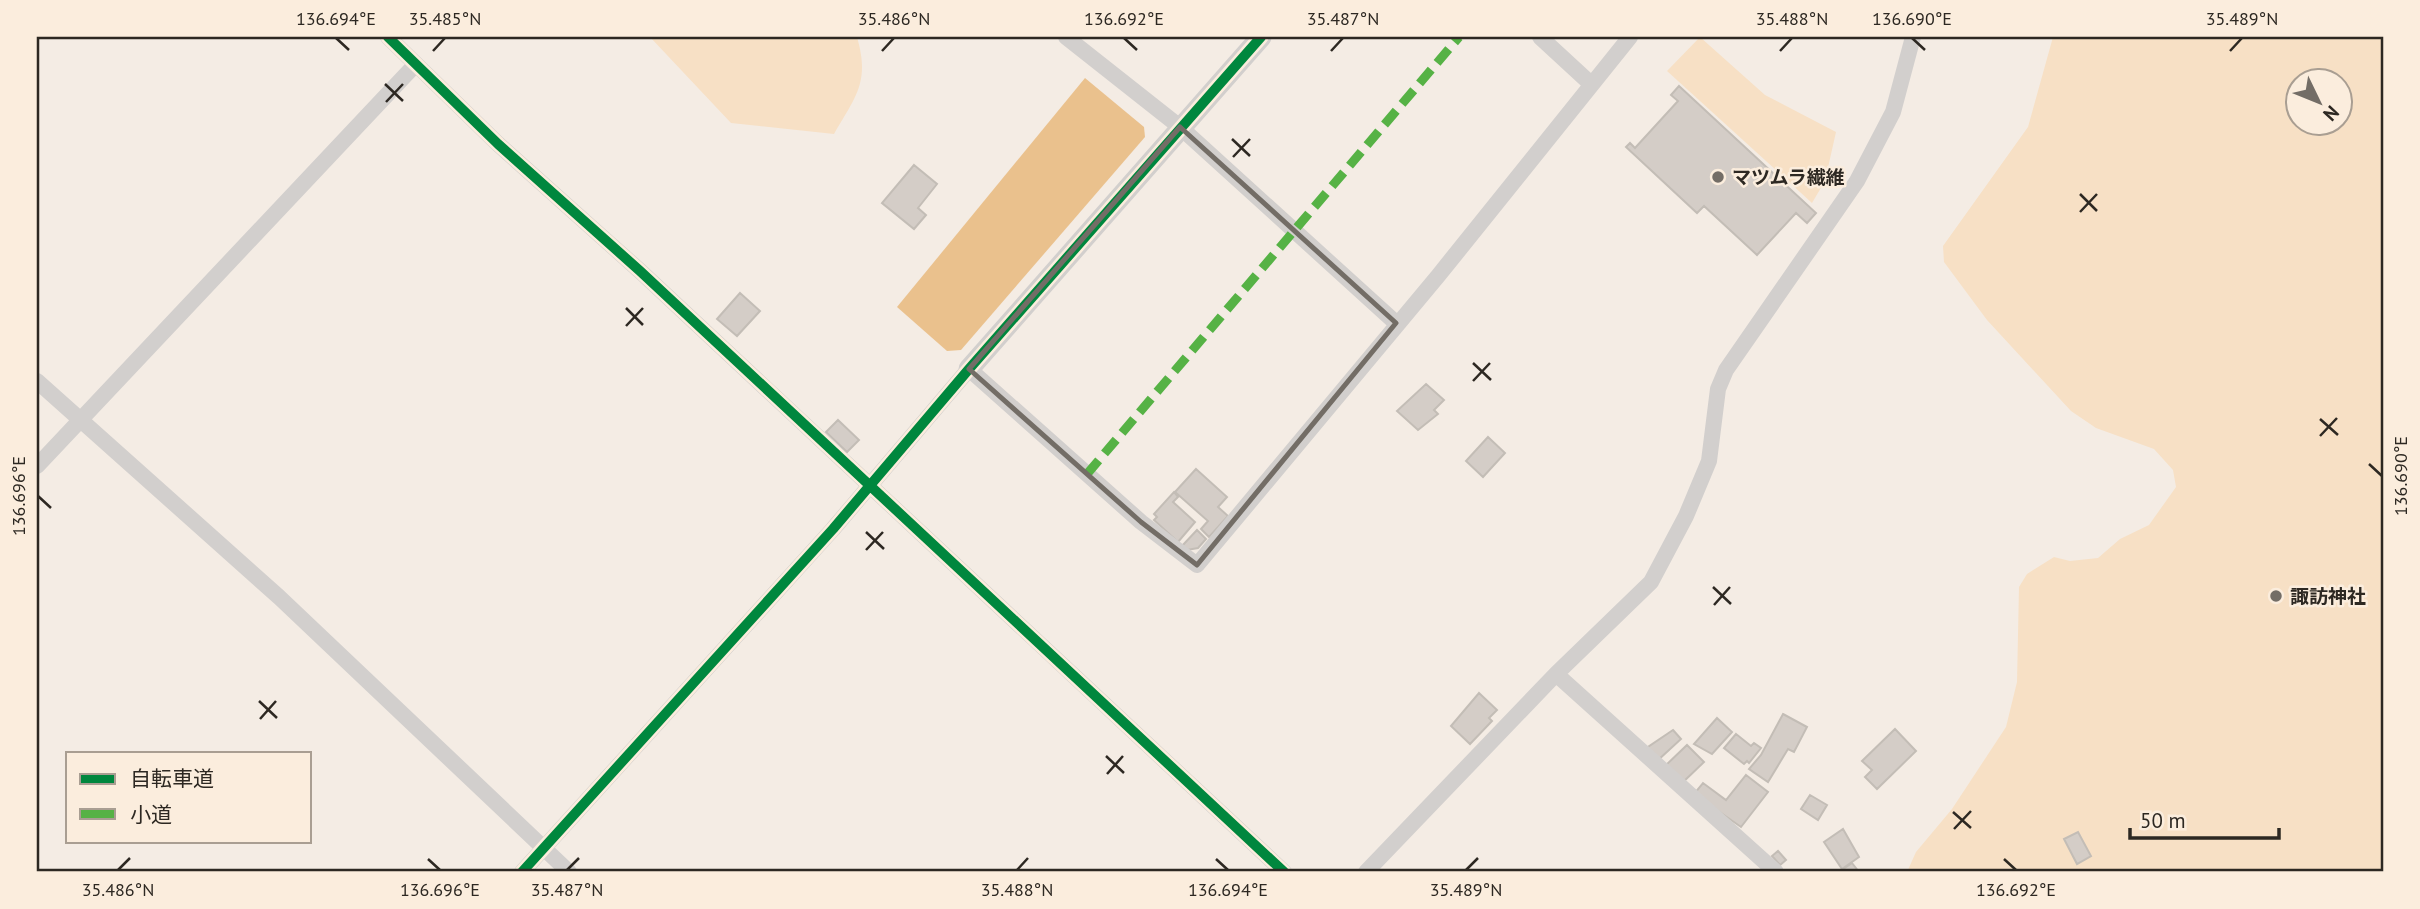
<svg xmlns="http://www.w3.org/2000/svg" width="2420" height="909" font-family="'PT Sans','Noto Sans JP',sans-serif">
<rect width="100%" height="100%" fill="#f4ece4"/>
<path fill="#f7e0c5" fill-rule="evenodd" d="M650 37H857C870 82 856 96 834 134L731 123Z
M1700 37 1765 95 1836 132 1825 181 1812 203 1667 71Z
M2053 37H2383V872H1907L1916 852 1952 809 2006 727 2017 682 2019 587 2027 574 2054 557 2070 561 2098 558 2120 539 2149 525 2176 487 2173 470 2154 449 2096 428 2071 411 1987 320 1944 262 1943 246 2028 127ZM2298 80H2340V122H2298Z"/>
<path fill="#eac18d" d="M1085 78 1144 127 1145 137 961 350 947 351 897 307Z"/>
<path fill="#d4cdc7" stroke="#c3bdb6" stroke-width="2" d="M1679 86 1816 213 1807 223 1796 213 1757 255 1704 206 1697 213 1626 147 1630 143 1635 148 1678 101 1671 95Z
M914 165 937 184 918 208 926 215 914 229 882 203Z
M740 293 760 311 737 336 717 319Z
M1426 384 1444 400 1434 410 1438 414 1418 430 1397 411Z
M838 420 859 440 847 452 826 432Z
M1488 437 1505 453 1483 477 1466 461Z
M1196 469 1227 497 1218 507 1228 516 1209 537 1201 529 1208 521 1175 492Z
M1174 492 1178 497 1173 502 1195 522 1178 542 1154 520 1157 517 1154 514Z
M1197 530 1206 539 1198 548 1187 550 1182 546Z
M1479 693 1497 710 1489 718 1492 721 1470 744 1451 726Z
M1783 714 1807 727 1794 752 1788 749 1768 782 1749 769 1761 755Z
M1717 718 1732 732 1712 754 1694 744Z
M1895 729 1916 751 1877 789 1865 777 1872 770 1862 761Z
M1673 730 1681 739 1657 761 1645 749Z
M1736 734 1751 746 1754 743 1761 748 1749 763 1747 761 1744 764 1724 748Z
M1687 745 1704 762 1681 784 1664 767Z
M1746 775 1768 792 1741 827 1694 794 1703 783 1726 800Z
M1810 795 1827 805 1818 820 1801 809Z
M1843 829 1859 857 1842 869 1824 842Z
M2078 832 2091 856 2077 864 2064 839Z
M1778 851 1786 860 1780 865 1772 856Z
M1852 863 1859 872H1839Z"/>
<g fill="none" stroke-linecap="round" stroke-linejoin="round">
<path stroke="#d2cfcd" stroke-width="16" d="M388 37 498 144 640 271 1284 872
M1066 37 1180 127 1396 323
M1540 37 1591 84
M37 381 279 597 569 872
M37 466 415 65
M1556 674 1776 872
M522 872 833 529 969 369 1141 522 1197 565 1438 276 1630 37
M1366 872 1556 674 1651 582 1686 516 1709 461 1718 389 1726 370 1857 181 1893 112 1913 37"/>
<path stroke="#d2cfcd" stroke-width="21" d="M969 369 1261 37"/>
<path stroke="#56b245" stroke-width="9" stroke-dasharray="18 9" stroke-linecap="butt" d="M1087 474 1459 37"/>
<g stroke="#fbeddd" stroke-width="15">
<path id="cycleway" d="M388 37 498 144 640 271 1284 872
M522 872 833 529 969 369 1261 37"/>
</g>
<use href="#cycleway" stroke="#00873e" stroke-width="10"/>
</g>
<path fill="none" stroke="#736d66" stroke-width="5" stroke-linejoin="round" d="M1180 127 1396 323 1197 565 1141 522 969 369Z"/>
<path fill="none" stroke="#2d2822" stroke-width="2.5" d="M336 38 349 50M1124 38 1137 50M1912 38 1925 50M433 51 445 38M882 51 894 38M1331 51 1343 38M1780 51 1792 38M2230 51 2242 38M385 84 403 101M386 102 403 84M1232 139 1250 156M1233 157 1250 139M2080 194 2097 211M2080 212 2097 194M626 308 643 325M626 326 643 308M1473 363 1491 380M1473 381 1490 363M2320 419 2338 435M2320 436 2337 418M2369 464 2382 476M38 496 51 508M866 532 884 549M866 550 883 532M1713 587 1731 604M1714 605 1730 587M259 701 277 718M260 719 276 701M1106 756 1124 773M1107 774 1123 756M1953 812 1971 828M1954 829 1971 811M428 859 440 870M1216 859 1228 870M2004 859 2016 870M118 870 130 858M567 870 579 858M1017 870 1028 858M1466 870 1478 858"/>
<g fill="#736d66" stroke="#fbeddd" stroke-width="2.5">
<circle cx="1718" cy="177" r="7"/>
<circle cx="2276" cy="596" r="7"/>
</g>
<g text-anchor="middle" stroke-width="5" stroke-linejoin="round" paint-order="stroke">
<g font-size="19" font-weight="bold" fill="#2d2822" stroke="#fbeddd" text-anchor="start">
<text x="1732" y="184">マツムラ繊維</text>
<text x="2290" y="603">諏訪神社</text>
</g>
</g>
<rect width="2420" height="909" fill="none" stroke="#fbeddd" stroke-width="77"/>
<rect x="66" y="752" width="245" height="91" fill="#fbeddd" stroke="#a99e92" stroke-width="2"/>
<rect x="80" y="774" width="35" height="10" fill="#00873e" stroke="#a99e92" stroke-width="2"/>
<text x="130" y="786" font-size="21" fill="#2d2822">自転車道</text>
<rect x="80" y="809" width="35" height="10" fill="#56b245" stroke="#a99e92" stroke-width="2"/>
<text x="130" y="822" font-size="21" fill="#2d2822">小道</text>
<g transform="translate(2319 102) rotate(133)"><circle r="33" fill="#fbeddd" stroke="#a99e92" stroke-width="2"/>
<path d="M0-5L12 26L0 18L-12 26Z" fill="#736d66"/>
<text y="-10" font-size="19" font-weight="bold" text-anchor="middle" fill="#2d2822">N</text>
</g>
<path d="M2130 828v10h149v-10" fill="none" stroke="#2d2822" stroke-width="3.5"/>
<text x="2140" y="828" font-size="21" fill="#2d2822" stroke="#fbeddd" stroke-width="5" paint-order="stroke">50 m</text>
<rect x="38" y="38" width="2344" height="832" fill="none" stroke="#2d2822" stroke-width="2.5"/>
<g font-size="18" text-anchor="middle" fill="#2d2822">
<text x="336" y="25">136.694°E</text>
<text x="445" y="25">35.485°N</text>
<text x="894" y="25">35.486°N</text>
<text x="1124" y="25">136.692°E</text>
<text x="1343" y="25">35.487°N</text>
<text x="1792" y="25">35.488°N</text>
<text x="1912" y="25">136.690°E</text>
<text x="2242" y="25">35.489°N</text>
<text transform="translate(2401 476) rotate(-90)" y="6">136.690°E</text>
<text transform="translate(19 496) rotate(-90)" y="6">136.696°E</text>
<text x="118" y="896">35.486°N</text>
<text x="440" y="896">136.696°E</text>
<text x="567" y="896">35.487°N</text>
<text x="1017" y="896">35.488°N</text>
<text x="1228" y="896">136.694°E</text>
<text x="1466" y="896">35.489°N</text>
<text x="2016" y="896">136.692°E</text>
</g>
</svg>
